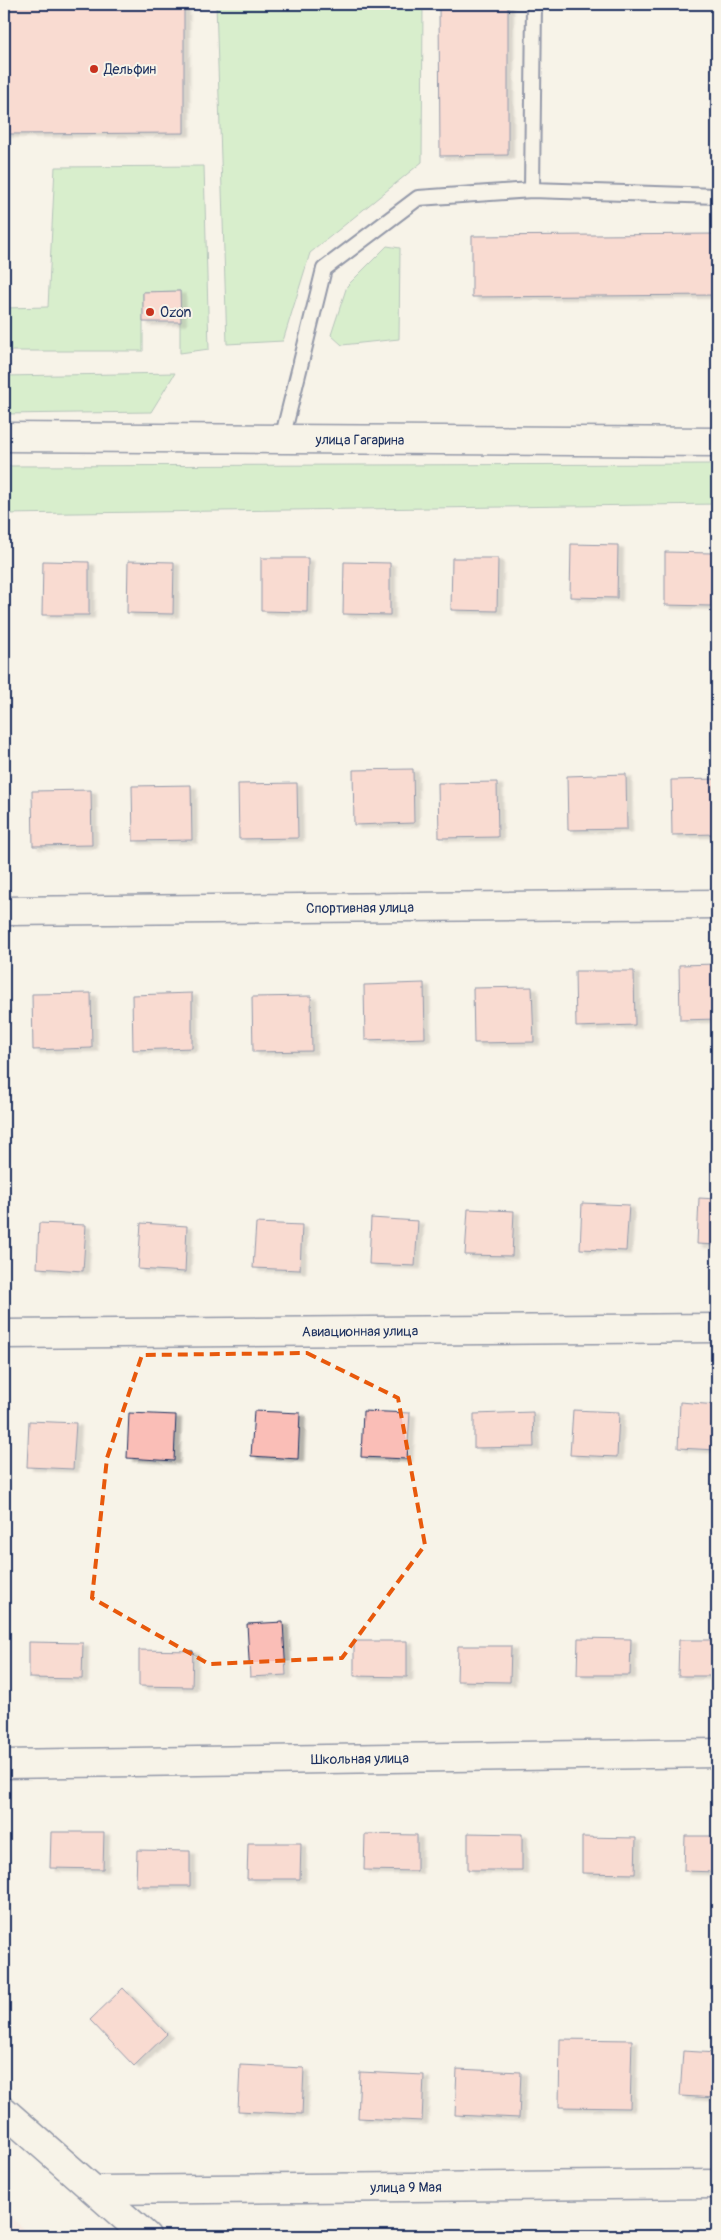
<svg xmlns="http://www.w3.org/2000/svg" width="721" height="2240" font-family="Pangolin,sans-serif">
<defs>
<filter id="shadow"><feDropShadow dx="5.5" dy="3" stdDeviation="1" flood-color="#0004"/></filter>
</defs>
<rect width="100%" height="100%" fill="#f7f3e8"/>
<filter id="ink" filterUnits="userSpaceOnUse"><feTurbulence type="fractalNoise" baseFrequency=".02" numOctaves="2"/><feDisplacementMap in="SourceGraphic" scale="10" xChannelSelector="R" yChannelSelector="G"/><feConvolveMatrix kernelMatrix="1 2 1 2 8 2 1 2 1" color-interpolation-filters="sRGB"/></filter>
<g filter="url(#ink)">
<path fill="#f8e3d9" d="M4 2211 32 2236H33H4Z"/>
<path fill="#b2e9ac" stroke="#668c85" d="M216 4H423L422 162 310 253 283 341 227 344Z
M204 166 209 349 180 353V291L143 292V351H4V308L48 307 55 167Z
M387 246 400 248 399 339 342 345 331 335 347 286Z
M175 373 151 412 4 414V376Z
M717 464V504L4 514V466Z"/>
<path fill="#fabeb7" stroke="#1b2f5e" filter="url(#shadow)" d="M4 4H184V133L4 134Z
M439 4H508V155L440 156Z
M717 234V295L472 297V236Z
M180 291 181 322H143V292Z
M571 544 618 545 617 598 570 597Z
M665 552 712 553 711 606 665 605Z
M261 558H308L307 612 261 611Z
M452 558H498L497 611 451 610Z
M43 561 89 562V615H42Z
M128 561 174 562 173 614 127 613Z
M344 562 390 563V615L343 614Z
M413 769 414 823 354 825 353 770Z
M626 774 627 829 568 830 567 776Z
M717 779V834L672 835 671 780Z
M497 782 498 837 439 838 438 783Z
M297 783 298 838 239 839 238 784Z
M191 785 192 840 133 841 132 786Z
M91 790 92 845 33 846 32 791Z
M717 964V1019L680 1020 679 965Z
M575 971H634L635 1025 576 1027Z
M424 983 425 1038 365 1040 364 985Z
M532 987 534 1042 474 1043 473 988Z
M91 993 92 1048 33 1050 32 994Z
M192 993V1048L133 1050 132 995Z
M311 996 312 1051 253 1052 252 997Z
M699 1198 717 1199V1245L697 1244Z
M582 1203 629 1205 626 1251 580 1249Z
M468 1209 514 1211 512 1256 465 1255Z
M371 1218 418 1221 415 1266 369 1264Z
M39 1223 86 1225 83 1271 37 1268Z
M141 1223 187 1226 185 1272 138 1269Z
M256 1223 302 1225 300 1270 253 1268Z
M680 1402 717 1405V1450L678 1448Z
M573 1410 619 1412 617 1457 570 1455Z
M254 1411 300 1413 298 1459 251 1456Z
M363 1411 410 1413 407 1459 361 1457Z
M533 1412 534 1447 474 1448V1414Z
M129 1413 176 1415 174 1461 127 1458Z
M29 1421 76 1423 73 1469 27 1467Z
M283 1622 286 1675 250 1677 247 1624Z
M578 1638 631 1639 630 1675H577Z
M679 1640H717V1676H678Z
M354 1641H407V1677L354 1676Z
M29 1642 83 1643 82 1679 29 1678Z
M458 1646H511L510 1682 457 1681Z
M139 1650 193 1651 192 1687 139 1686Z
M51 1832H104L103 1869 50 1868Z
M468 1833 522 1834V1870H468Z
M365 1834 417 1835V1871L364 1870Z
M685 1836H717V1872L684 1871Z
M582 1837 636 1838 635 1874 582 1873Z
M248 1843H301L300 1879H247Z
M137 1850 190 1851V1886H136Z
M123 1988 167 2034 134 2066 90 2020Z
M560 2039 632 2040 630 2108 559 2107Z
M683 2051 717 2053V2098L680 2096Z
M240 2065 304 2068 302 2114 238 2111Z
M457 2069 521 2072 519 2118 455 2115Z
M360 2072 424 2075 422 2121 358 2118Z"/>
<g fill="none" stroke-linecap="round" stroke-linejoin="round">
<g stroke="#1b2f5e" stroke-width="18">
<path id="lane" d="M532 190 534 4
M282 439 324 269 418 198 532 190 717 196"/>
</g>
<g stroke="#1b2f5e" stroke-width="31">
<g id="street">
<path id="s1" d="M4 437 717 442"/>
<path id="s2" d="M4 911 717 904"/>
<path id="s3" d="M4 1334 717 1328"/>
<path id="s4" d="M4 1764 717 1753"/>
<path d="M4 2111 146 2236"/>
<path id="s5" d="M95 2190 717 2184"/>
</g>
</g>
<use href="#lane" stroke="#f7f3e8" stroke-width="14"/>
<use href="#street" stroke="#f7f3e8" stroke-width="28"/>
</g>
</g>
<path d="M0 0H721V2240H0ZM307 1353 398 1398 425 1545 342 1658 209 1664 92 1598 107 1458 142 1355Z" fill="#f7f3e8" fill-opacity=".55" fill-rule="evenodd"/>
<path fill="none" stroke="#e8590c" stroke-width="4" stroke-dasharray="10 6" stroke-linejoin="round" d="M307 1353 398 1398 425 1545 342 1658 209 1664 92 1598 107 1458 142 1355Z"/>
<g fill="#c8321e" stroke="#f7f3e8" stroke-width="2">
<circle cx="94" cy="69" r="5"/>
<circle cx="150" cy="312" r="5"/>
</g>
<g text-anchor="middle" stroke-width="4" stroke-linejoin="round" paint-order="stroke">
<g font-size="14" fill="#1b2f5e" stroke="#f7f3e8" text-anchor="start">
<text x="104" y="74">Дельфин</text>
<text x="160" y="317">Ozon</text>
</g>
<g font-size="14" fill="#1b2f5e" stroke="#f7f3e8">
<text dy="5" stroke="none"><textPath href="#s1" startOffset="356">улица Гагарина</textPath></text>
<text dy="5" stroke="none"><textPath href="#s2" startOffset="356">Спортивная улица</textPath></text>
<text dy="5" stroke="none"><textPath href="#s3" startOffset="356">Авиационная улица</textPath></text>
<text dy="5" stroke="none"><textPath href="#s4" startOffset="356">Школьная улица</textPath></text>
<text dy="5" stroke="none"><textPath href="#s5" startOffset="311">улица 9 Мая</textPath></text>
</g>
</g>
<rect width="721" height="2240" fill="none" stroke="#f7f3e8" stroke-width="20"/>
<rect x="10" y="10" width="701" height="2220" fill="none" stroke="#1b2f5e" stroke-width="2" filter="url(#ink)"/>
</svg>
